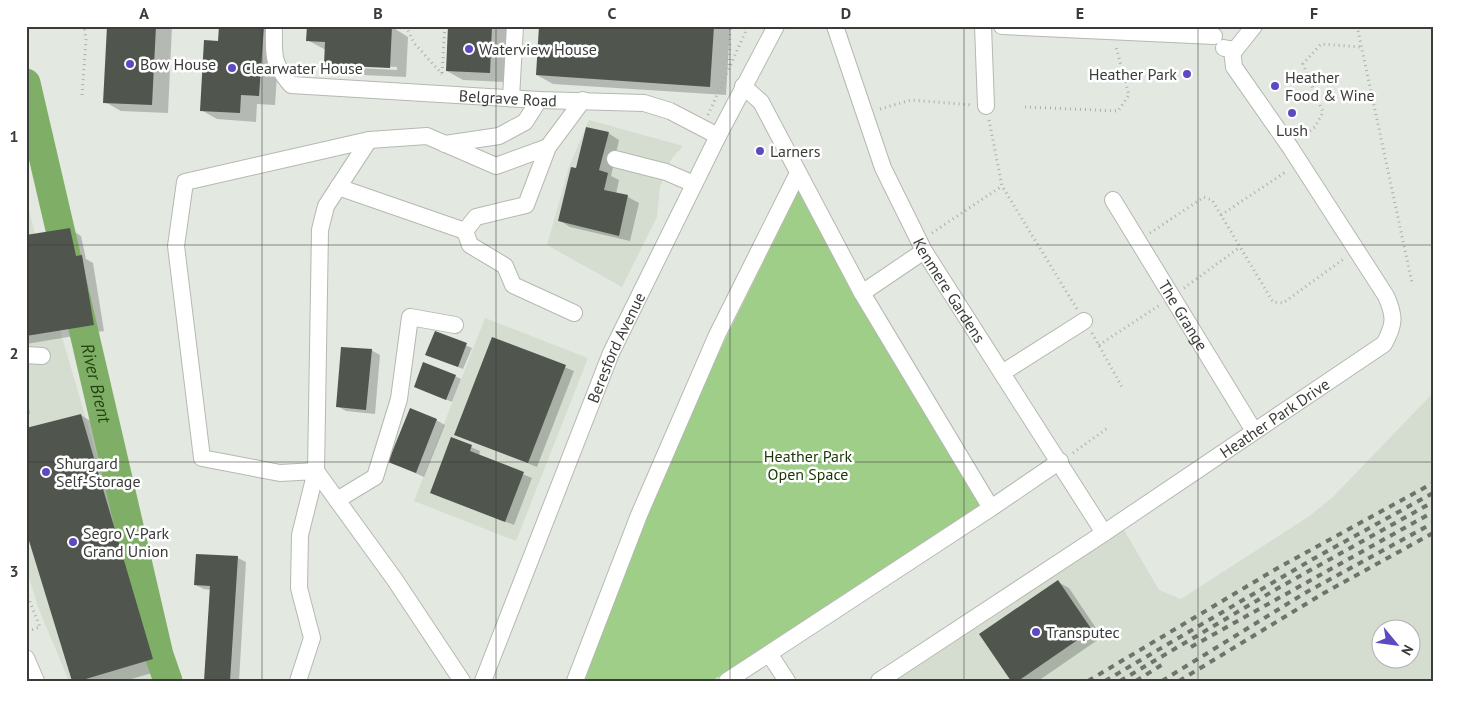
<svg xmlns="http://www.w3.org/2000/svg" width="1459" height="707" font-family="'PT Sans',sans-serif">
<rect width="100%" height="100%" fill="#e3e8e1"/>
<path fill="#d4ddcf" fill-rule="evenodd" d="M589 120 683 146 672 158 660 186 657 217 622 287 547 245 569 167Z
M26 199 59 327 163 681H69L38 607 26 567Z
M485 318 588 358 516 541 414 501Z
M1433 393V681H895L1124 530 1159 590 1181 599 1308 517 1332 498ZM1382 630H1412V660H1382Z"/>
<path fill="#9fce88" d="M799 190 982 507 712 681H580L653 497 700 390Z"/>
<path fill="#0003" fill-rule="evenodd" d="M108 26H172L168 113 121 111 105 102Z
M198 26H276L280 29 275 105 257 104 256 122 217 119 201 110 219 43 220 28Z
M368 26 392 27 408 37 406 77 341 74 325 65 326 50 307 40ZM340 65 397 67V70L340 67Z
M449 26H508L505 82 463 80 447 71Z
M666 26H730L726 95 553 84 537 75Z
M608 133 619 140 611 176 619 180 616 194 628 197 639 203 630 241 570 227 559 220Z
M70 229 81 236 86 259 93 263 104 331 26 344V236Z
M435 332 472 348 463 369 432 357Z
M493 338 574 371 537 467 456 434Z
M371 350 380 355 375 414 346 411 337 406Z
M455 376 461 379 452 402 415 387Z
M26 392 30 414 26 415Z
M81 415 97 425 168 668 125 681H73Z
M436 420 445 425 424 477 390 462Z
M452 439 480 451 479 456 532 478 514 525 431 492Z
M197 555 238 558 246 562 239 681H205L211 590 204 589 195 585Z
M1058 582 1069 588 1102 637 1038 681H1013Z"/>
<g fill="none" stroke-linecap="round" stroke-linejoin="round">
<path stroke="#7faf66" stroke-width="29" id="s1" d="M26 83 159 655 168 681"/>
</g>
<path fill="#50554e" d="M107 26H156L152 105 103 103Z
M219 26H264L259 96 241 95 240 113 200 111 204 40 218 41Z
M307 26H392L390 68 324 65 325 42 306 41Z
M448 26H492L490 73 446 71Z
M539 26H714L710 87 536 75Z
M586 127 609 132 599 170 608 173 604 190 628 195 619 236 558 221 571 167 576 168Z
M70 228 76 256 82 255 94 325 26 336V235Z
M435 331 467 343 458 367 425 355Z
M492 337 566 365 528 463 454 435Z
M341 347 372 349 366 410 336 407Z
M423 362 456 375 446 400 414 387Z
M410 408 437 419 416 473 388 462Z
M81 414 153 659 79 681H72L26 531V428Z
M451 437 472 445 470 451 524 472 505 522 430 493Z
M196 554 238 556 230 681H204L210 586 194 585Z
M1058 580 1092 630 1018 681H1011L979 634Z"/>
<g fill="none" stroke-linecap="round" stroke-linejoin="round">
<g stroke="#b4b9b1" stroke-width="18">
<g id="minor">
<path id="s2" d="M274 26C274 56 271 61 291 85L539 100 644 103 670 111 718 136"/>
<path id="s3" d="M835 26 883 168 924 251 1104 533"/>
<path d="M983 26 986 106"/>
<path d="M1002 26 1214 36"/>
<path d="M1224 48 1235 50 1254 26"/>
<path d="M511 98 515 26"/>
<path d="M369 140 326 206 320 230 316 471 395 580 462 681"/>
<path d="M445 144 499 136 525 122 539 100"/>
<path d="M615 159 666 172 694 184"/>
<path d="M338 187 465 231"/>
<path id="s4" d="M1113 200 1254 431"/>
<path d="M862 293 924 251"/>
<path d="M574 313 513 285 505 266 470 245 465 231 476 217 526 205 548 147 583 100"/>
<path d="M26 355 42 356"/>
<path d="M1002 373 1084 321"/>
<path d="M337 500 375 477 399 399 410 317 455 325"/>
<path d="M991 508 1060 461"/>
<path d="M770 655 787 681"/>
<path d="M26 658 36 681"/>
<path d="M298 681 312 638 299 588 300 535 316 471 280 473 202 458 176 246 185 182 369 140 427 136 496 166 548 147"/>
<path id="s5" d="M483 681 611 353 718 136 776 26"/>
<path d="M575 681 639 515 717 335 798 173"/>
<path d="M727 681 991 508 862 293 761 102 743 86"/>
<path id="s6" d="M879 681 1104 533 1384 344C1395 324 1395 316 1386 296L1290 147 1234 67 1232 50"/>
</g>
</g>
<path stroke="#abafa9" stroke-width="3" stroke-dasharray="1 4" stroke-linecap="butt" d="M406 26 414 43 442 74
M1357 26 1412 283
M729 65 730 26
M442 73 445 26
M82 95 86 39 84 26
M1025 107 1118 111 1129 95 1116 47
M880 109 911 100 972 105
M708 115 748 26
M989 120 1002 186 1077 309
M1302 137 1315 127 1323 112 1303 64 1321 44 1361 47
M1221 215 1287 171
M932 233 1002 186
M1150 233 1204 197 1212 200 1273 302 1283 303 1345 258
M1184 288 1240 247
M1092 333 1122 387
M1099 345 1160 305
M1073 453 1109 427
M26 592 40 627 26 632"/>
<use href="#minor" stroke="#fff" stroke-width="16"/>
<path stroke="#6f726d" stroke-width="4" stroke-dasharray="6 6" stroke-linecap="butt" d="M1191 647 1433 512
M1088 681 1276 569 1433 483
M1105 681 1313 559 1433 493
M1120 681 1280 587 1433 502
M1136 681 1163 664
M1162 681 1305 593 1433 523
M1179 681 1324 593 1433 533"/>
</g>
<path fill="none" stroke="#3a3c39" stroke-width="1" stroke-opacity="0.55" d="M262 26V681M496 26V681M730 26V681M964 26V681M1198 26V681M26 245H1433M26 462H1433"/>
<g fill="#5d49c1" stroke="#fff" stroke-width="2">
<circle cx="469" cy="49" r="5"/>
<circle cx="130" cy="64" r="5"/>
<circle cx="232" cy="68" r="5"/>
<circle cx="1187" cy="74" r="5"/>
<circle cx="1275" cy="86" r="5"/>
<circle cx="1292" cy="113" r="5"/>
<circle cx="760" cy="151" r="5"/>
<circle cx="46" cy="472" r="5"/>
<circle cx="73" cy="542" r="5"/>
<circle cx="1036" cy="632" r="5"/>
</g>
<g text-anchor="middle" stroke-width="5" stroke-linejoin="round" paint-order="stroke">
<g font-size="16" fill="#3a3c39" stroke="#fff" text-anchor="start">
<text x="479" y="55">Waterview House</text>
<text x="140" y="70">Bow House</text>
<text x="242" y="74">Clearwater House</text>
<text x="1177" y="80" text-anchor="end">Heather Park</text>
<text x="1285" y="83">Heather<tspan x="1285" dy="18">Food &amp; Wine</tspan></text>
<text x="1292" y="136" text-anchor="middle">Lush</text>
<text x="770" y="157">Larners</text>
<text x="56" y="469">Shurgard<tspan x="56" dy="18">Self-Storage</tspan></text>
<text x="83" y="539">Segro V-Park<tspan x="83" dy="18">Grand Union</tspan></text>
<text x="1046" y="638">Transputec</text>
</g>
<g font-size="16" fill="#3a3c39" stroke="#fff">
<text dy="6" stroke="none"><textPath href="#s2" startOffset="281">Belgrave Road</textPath></text>
<text dy="6" stroke="none"><textPath href="#s3" startOffset="289">Kenmere Gardens</textPath></text>
<text dy="6" stroke="none"><textPath href="#s4" startOffset="135">The Grange</textPath></text>
<text dy="6" stroke="none"><textPath href="#s5" startOffset="359">Beresford Avenue</textPath></text>
<text dy="6" stroke="none"><textPath href="#s6" startOffset="475">Heather Park Drive</textPath></text>
</g>
<g font-size="16" fill="#183702" stroke="#fff">
<text x="808" y="462">Heather Park<tspan x="808" dy="18">Open Space</tspan></text>
</g>
<g font-size="18" font-style="italic" fill="#254411" stroke="#fff">
<text dy="6" stroke="none"><textPath href="#s1" startOffset="308">River Brent</textPath></text>
</g>
</g>
<rect width="1459" height="707" fill="none" stroke="#ffffff" stroke-width="55"/>
<g transform="translate(1396 644) rotate(119)"><circle r="24" fill="#ffffff" stroke="#b0b1b0"/>
<path d="M0-4L9 19L0 12L-9 19Z" fill="#5d49c1"/>
<text y="-8" font-size="14" font-weight="bold" text-anchor="middle" fill="#3a3c39">N</text>
</g>
<rect x="28" y="28" width="1404" height="652" fill="none" stroke="#3a3c39" stroke-width="2"/>
<g font-size="16" text-anchor="middle" font-weight="bold" fill="#3a3c39">
<text x="144" y="19">A</text>
<text x="378" y="19">B</text>
<text x="612" y="19">C</text>
<text x="846" y="19">D</text>
<text x="1080" y="19">E</text>
<text x="1314" y="19">F</text>
<text x="14" y="142">1</text>
<text x="14" y="359">2</text>
<text x="14" y="577">3</text>
</g>
</svg>
